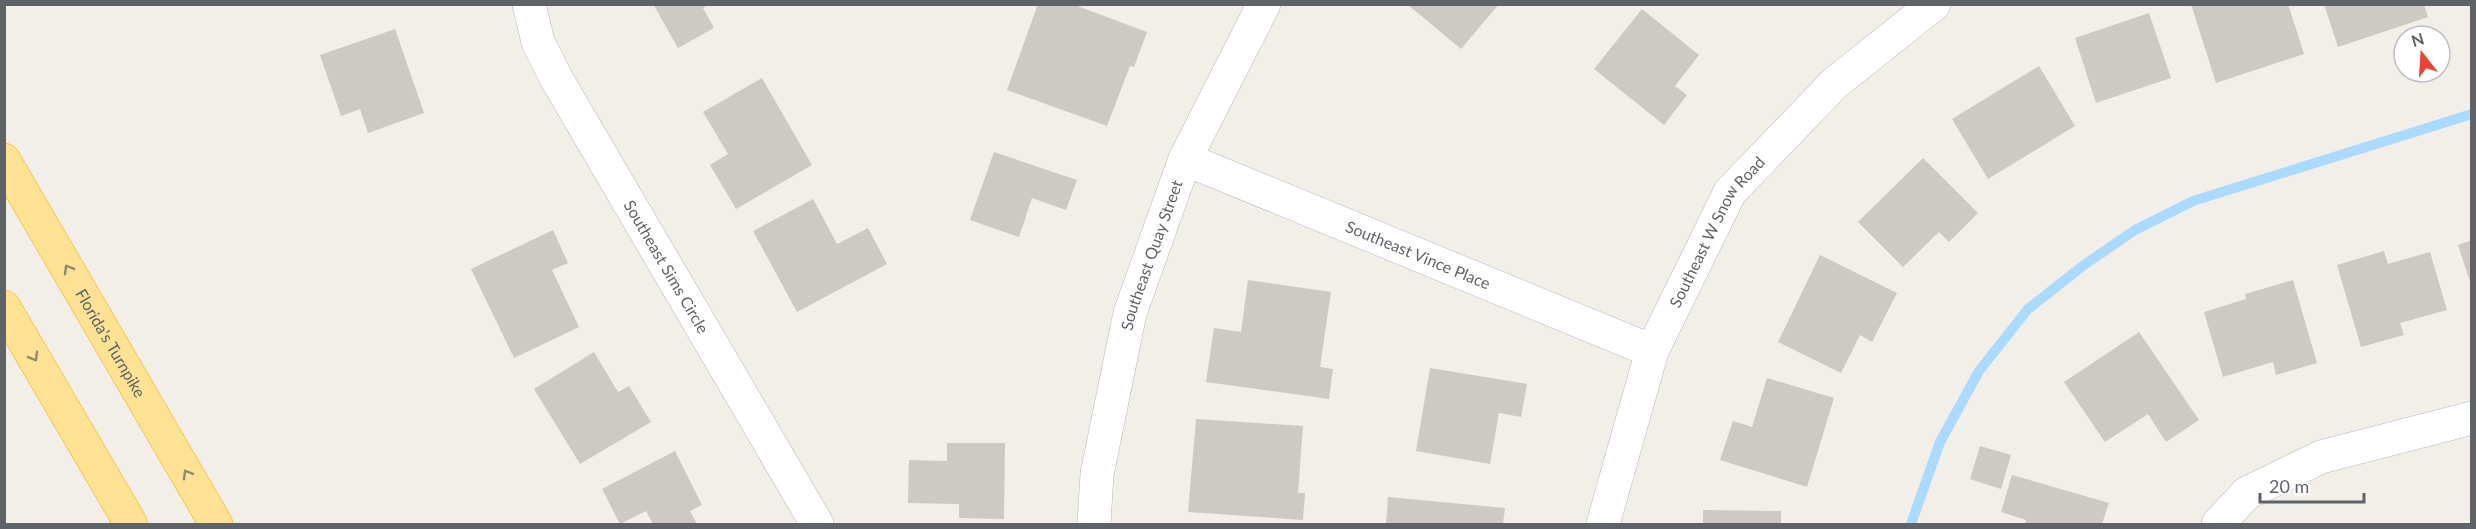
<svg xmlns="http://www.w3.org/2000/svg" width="2476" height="529" font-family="Lato,sans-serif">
<rect width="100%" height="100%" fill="#f1efe8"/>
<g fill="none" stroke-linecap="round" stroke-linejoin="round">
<path stroke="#aadaff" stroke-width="10" d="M1911 524 1940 442 1979 371 2028 309 2084 265 2135 230 2193 201 2472 114"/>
</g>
<path fill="#cccac5" d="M653 4H708L703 8 714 28 678 48Z
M1038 4H1072L1147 32 1134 67 1130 66 1107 126 1007 90Z
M1407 4H1499L1461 49Z
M2191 4H2288L2304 54 2216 83Z
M2324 4H2424L2428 17 2338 47Z
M1642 9 1699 55 1675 86 1687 95 1664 125 1594 69Z
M2149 13 2171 78 2096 103 2075 38Z
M395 29 424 113 368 133 360 109 341 116 320 55Z
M2039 66 2075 126 1988 179 1952 119Z
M762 78 812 165 736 209 710 165 728 154 703 112Z
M994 152 1077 180 1066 210 1032 198 1019 237 970 220Z
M1923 158 1978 213 1949 242 1939 232 1903 267 1858 222Z
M813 199 837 244 868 228 887 264 797 312 753 231Z
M553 230 568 263 552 270 579 327 514 358 471 269Z
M2472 240V285H2471L2458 245Z
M2384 251 2388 264 2430 252 2447 310 2400 323 2404 335 2361 347 2337 265Z
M1820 255 1897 293 1872 342 1860 335 1841 373 1778 342Z
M1248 280 1331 292 1320 367 1333 369 1329 399 1206 382 1214 328 1241 332Z
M2293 280 2317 363 2276 375 2273 362 2223 377 2204 312 2246 299 2245 294Z
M2139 332 2199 420 2166 442 2148 414 2105 442 2064 382Z
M594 352 618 392 629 386 651 422 580 464 534 389Z
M1430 368 1527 384 1521 417 1499 413 1490 464 1416 451Z
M1767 378 1834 398 1807 487 1720 460 1733 421 1752 427Z
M1196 419 1303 426 1298 493H1305L1303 520 1188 512Z
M947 443H1005L1004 519 959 518V504L908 503 909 460 947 461Z
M1980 446 2011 455 2001 489 1970 479Z
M675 451 702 505 690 511 697 524H653L646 511 620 524 602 489Z
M2012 475 2109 503 2102 524H2025L2026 520 2001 512Z
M1388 497 1505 508 1503 524H1386Z
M1703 510 1781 511V524H1703Z"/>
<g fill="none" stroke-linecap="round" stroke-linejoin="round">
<g stroke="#b5b8bc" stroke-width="34">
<g id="minor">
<path id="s1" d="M529 4 538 42 556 78 817 524"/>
<path id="s2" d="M1185 159 1652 351"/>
<path id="s3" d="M1094 524 1097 474 1130 313 1185 159 1264 4"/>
<path id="s4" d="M1603 524 1652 351 1730 192 1835 83 1934 4"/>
<path d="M2218 524 2247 493 2321 457 2472 418"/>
</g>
</g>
<g stroke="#f9ab00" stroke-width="34">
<g id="motorway">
<path id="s5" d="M4 160 216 524"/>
<path d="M4 307 131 524"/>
</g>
</g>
<use href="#minor" stroke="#fff" stroke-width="33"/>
<use href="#motorway" stroke="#fde293" stroke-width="33"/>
</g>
<defs><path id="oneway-chevron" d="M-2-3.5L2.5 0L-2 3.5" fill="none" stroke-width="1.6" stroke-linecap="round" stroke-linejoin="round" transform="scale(1.5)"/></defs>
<g stroke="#8e8975">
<use href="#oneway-chevron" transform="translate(68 269) rotate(-120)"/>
<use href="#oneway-chevron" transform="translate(34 357) rotate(60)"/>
<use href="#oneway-chevron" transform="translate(187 474) rotate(-120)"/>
</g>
<g text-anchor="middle" stroke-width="4.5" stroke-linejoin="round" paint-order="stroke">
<g font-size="16" fill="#5f6368" stroke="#fff">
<text dy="6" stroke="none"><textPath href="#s4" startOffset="316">Southeast W Snow Road</textPath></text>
<text dy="6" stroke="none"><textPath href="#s2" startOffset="252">Southeast Vince Place</textPath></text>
<text dy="6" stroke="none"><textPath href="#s3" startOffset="276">Southeast Quay Street</textPath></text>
<text dy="6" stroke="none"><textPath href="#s1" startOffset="298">Southeast Sims Circle</textPath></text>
<text dy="6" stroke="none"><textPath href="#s5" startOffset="212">Florida's Turnpike</textPath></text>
</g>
</g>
<rect width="2476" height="529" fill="none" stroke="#5f6368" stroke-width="12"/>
<g transform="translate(2422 54) rotate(343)"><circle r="28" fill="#ffffff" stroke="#bfc1c3" stroke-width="1.5"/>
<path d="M0-4.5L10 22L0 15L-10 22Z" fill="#ea4335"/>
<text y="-9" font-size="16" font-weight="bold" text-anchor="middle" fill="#5f6368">N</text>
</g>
<path d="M2260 493v9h104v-9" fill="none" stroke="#5f6368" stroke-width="3"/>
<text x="2269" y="493" font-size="18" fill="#5f6368" stroke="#ffffff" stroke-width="4.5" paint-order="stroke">20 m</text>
</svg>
